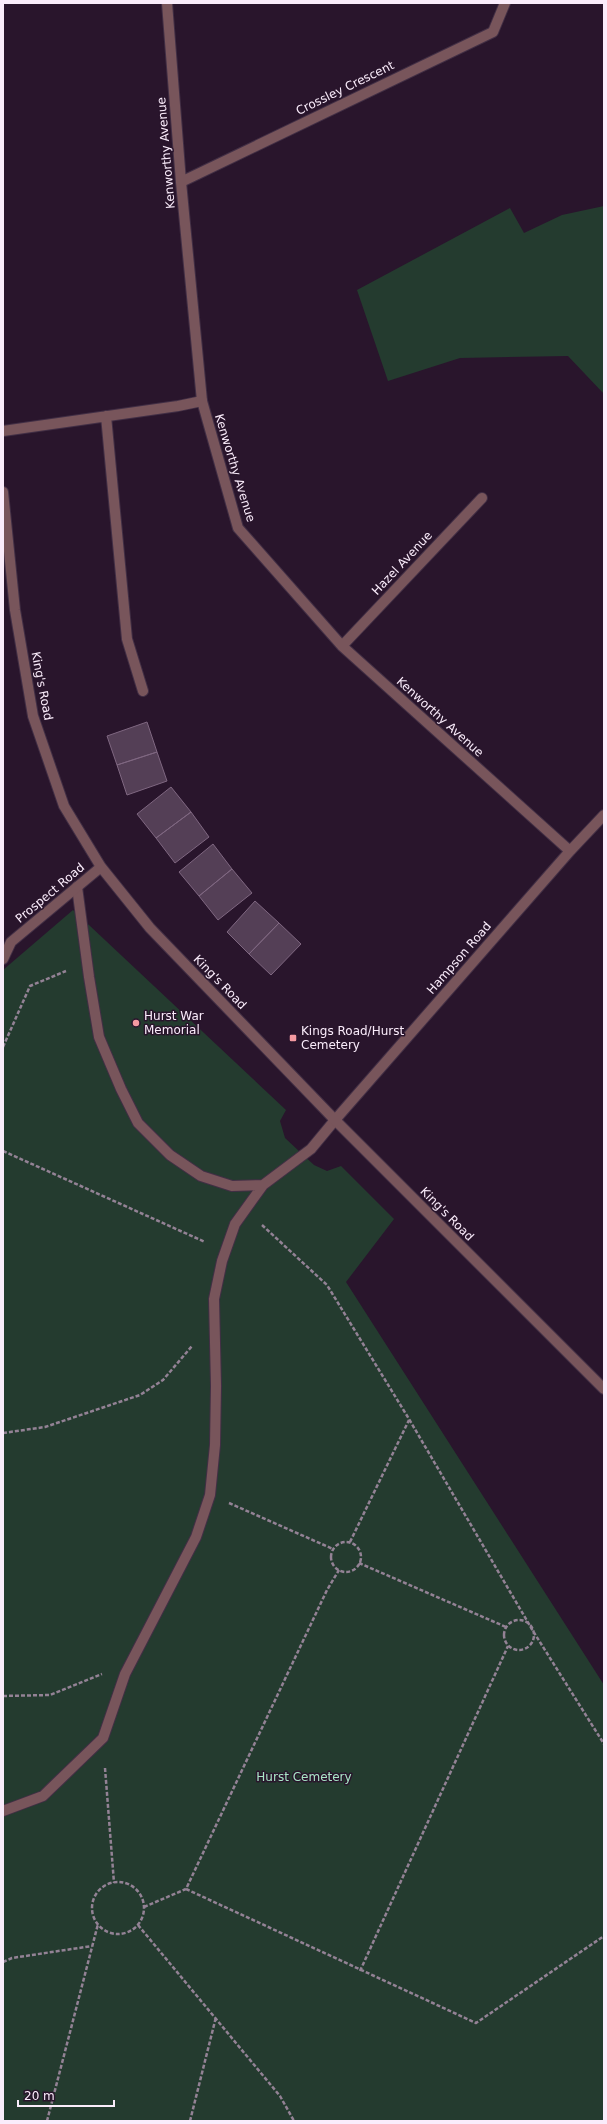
<svg xmlns="http://www.w3.org/2000/svg" width="607" height="2124" font-family="'DejaVu Sans',sans-serif">
<rect width="100%" height="100%" fill="#29152c"/>
<path fill="#243b2f" d="M604 206V394L568 356 460 358 388 381 357 290 510 208 524 233 562 215Z
M73 910 286 1110 280 1121 285 1138 314 1165 327 1171 341 1166 394 1219 346 1282 604 1685V2121H3V970Z"/>
<path fill="#543f56" stroke="#7f6781" d="M147 722 157 752 117 765 107 736Z
M157 752 167 781 127 795 117 765Z
M171 787 191 812 156 838 137 814Z
M191 812 209 837 175 863 156 838Z
M213 844 232 869 199 896 179 872Z
M232 869 252 893 218 920 199 896Z
M255 901 279 923 249 954 227 932Z
M279 923 301 944 271 975 249 954Z"/>
<g fill="none" stroke-linecap="round" stroke-linejoin="round">
<g stroke="#422f45" stroke-width="12">
<path id="service" d="M106 416 127 639 143 691
M3 431 178 406 202 401
M77 887 89 977 99 1037 121 1089 138 1123 170 1155 201 1176 232 1186 263 1185 311 1149 335 1120
M3 1811 43 1796 103 1738 125 1674 196 1537 210 1495 215 1445 216 1386 214 1299 222 1261 235 1224 263 1185"/>
</g>
<g stroke="#422f45" stroke-width="12">
<path id="minor" d="M167 3 181 182 202 401 238 528 342 646 570 851
M181 182 493 32 505 3
M3 492 15 610 33 716 64 806 101 867 150 928 335 1120 604 1389
M342 646 482 498
M3 959 11 942 101 867
M335 1120 570 851 604 815"/>
</g>
<path stroke="#938295" stroke-width="2.5" stroke-dasharray="4 2" stroke-linecap="butt" d="M3 1047 30 986 66 971
M3 1151 205 1242
M262 1225 327 1285 409 1419 533 1631 604 1744
M3 1433 45 1427 140 1395 163 1380 192 1346
M229 1503 333 1549
M350 1542 409 1420
M331 1557a15 15 0 1 1 30 0a15 15 0 1 1-30 0Z
M359 1563 506 1627
M504 1635a15 15 0 1 1 30 0a15 15 0 1 1-30 0Z
M3 1696 50 1695 102 1674
M105 1768 114 1883
M92 1908a26 26 0 1 1 52 0a26 26 0 1 1-52 0Z
M186 1889 476 2023 604 1936
M144 1907 186 1889 327 1590 339 1570
M138 1925 280 2096 294 2121
M3 1962 12 1958 92 1946
M360 1971 508 1646
M47 2121 98 1924
M190 2121 216 2017"/>
<use href="#service" stroke="#78555b" stroke-width="10"/>
<use href="#minor" stroke="#78555b" stroke-width="10"/>
</g>
<g fill="#f49aa1" stroke="#29152c" stroke-width="1.5">
<circle cx="136" cy="1023" r="4"/>
<rect x="289" y="1034" width="8" height="8" rx="2"/>
</g>
<g text-anchor="middle" stroke-width="3" stroke-linejoin="round" paint-order="stroke">
<g font-size="12" fill="#faecfb" stroke="#29152c">
<text transform="translate(345 88) rotate(-26)" y="4">Crossley Crescent</text>
<text transform="translate(166 153) rotate(-95)" y="4">Kenworthy Avenue</text>
<text transform="translate(235 468) rotate(73)" y="4">Kenworthy Avenue</text>
<text transform="translate(402 563) rotate(-47)" y="4">Hazel Avenue</text>
<text transform="translate(42 686) rotate(79)" y="4">King's Road</text>
<text transform="translate(440 717) rotate(42)" y="4">Kenworthy Avenue</text>
<text transform="translate(50 893) rotate(-40)" y="4">Prospect Road</text>
<text transform="translate(459 958) rotate(-49)" y="4">Hampson Road</text>
<text transform="translate(220 982) rotate(46)" y="4">King's Road</text>
<text transform="translate(447 1214) rotate(45)" y="4">King's Road</text>
</g>
<g font-size="12" fill="#faecfb" stroke="#29152c" text-anchor="start">
<text x="144" y="1020">Hurst War<tspan x="144" dy="14">Memorial</tspan></text>
<text x="301" y="1035">Kings Road/Hurst<tspan x="301" dy="14">Cemetery</tspan></text>
</g>
<g font-size="12" fill="#a9e6c7" stroke="#29152c">
<text x="304" y="1781">Hurst Cemetery</text>
</g>
</g>
<rect width="607" height="2124" fill="none" stroke="#faecfb" stroke-width="8"/>
<path d="M18 2100v6h96v-6" fill="none" stroke="#faecfb" stroke-width="2"/>
<text x="24" y="2100" font-size="12" fill="#faecfb" stroke="#29152c" stroke-width="3" paint-order="stroke">20 m</text>
</svg>
